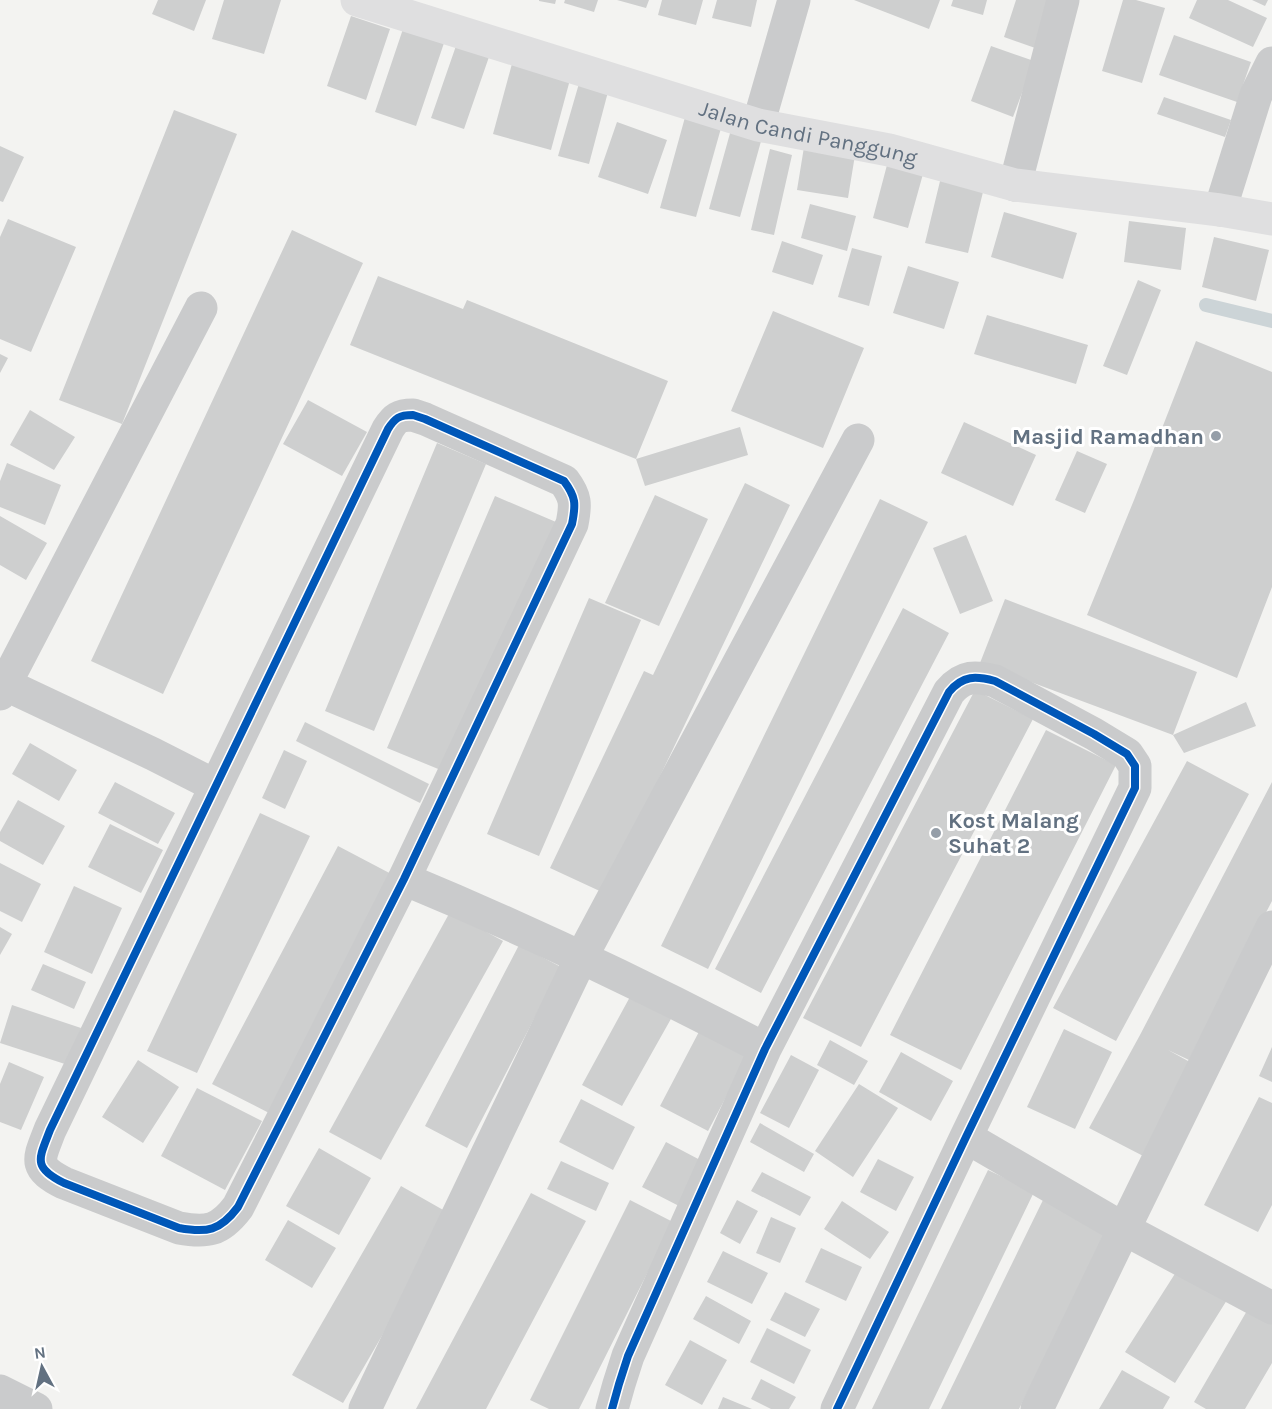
<svg xmlns="http://www.w3.org/2000/svg" width="1272" height="1409" font-family="Karla,sans-serif">
<rect width="100%" height="100%" fill="#f3f3f1"/>
<g fill="none" stroke-linecap="round" stroke-linejoin="round">
<path stroke="#ccd4d7" stroke-width="14" d="M1206 305 1272 321"/>
</g>
<path fill="#cecfcf" d="M158 0H206L194 31 152 14Z
M224 0H281L264 54 212 39Z
M539 0H556L555 4 539 1Z
M565 0H598L594 12 564 3Z
M617 0H649L646 8Z
M662 0H703L696 25 658 15Z
M717 0H757L751 27 712 18Z
M854 0H940L929 29Z
M953 0H987L983 15 951 6Z
M1016 0H1055L1038 49 1004 37Z
M1123 0H1136L1165 8 1142 83 1102 71Z
M1197 0H1228L1267 18 1253 47 1189 18Z
M1252 0H1268L1265 6Z
M351 16 390 29 366 100 327 86Z
M403 29 444 43 416 126 375 112Z
M1174 35 1251 62 1237 102 1159 75Z
M457 43 490 54 464 129 431 118Z
M991 46 1034 61 1013 117 971 101Z
M513 60 571 76 551 150 493 134Z
M580 80 609 88 589 164 558 156Z
M1164 97 1231 120 1225 137 1157 114Z
M174 110 237 134 122 424 59 400Z
M687 110 723 121 696 217 660 208Z
M617 122 667 140 648 194 598 177Z
M732 126 763 134 740 217 709 209Z
M0 146 24 157 3 202 0 201Z
M804 147 855 155 848 198 797 190Z
M770 149 792 155 774 235 751 230Z
M887 165 923 174 908 228 873 218Z
M941 177 984 188 968 253 925 243Z
M810 204 856 216 847 251 801 238Z
M1004 212 1077 233 1063 279 991 257Z
M8 219 76 247 31 352 0 339V237Z
M1129 221 1186 228 1181 270 1124 262Z
M292 230 363 263 163 694 91 661Z
M1214 237 1269 250 1256 301 1202 287Z
M782 241 823 255 813 285 772 272Z
M852 248 882 256 869 306 838 297Z
M908 266 959 282 944 329 893 313Z
M378 276 463 309 467 300 668 381 636 459 740 427 748 455 645 486 636 459 350 345Z
M1138 280 1161 290 1127 375 1103 366Z
M773 311 864 348 823 448 731 411Z
M987 315 1088 345 1076 384 974 354Z
M1196 341 1272 372V587L1237 678 1087 615 1134 500Z
M0 354 8 358 0 373Z
M308 400 367 432 342 476 283 444Z
M30 410 75 437 54 470 10 445Z
M964 422 1036 455 1013 506 941 473Z
M437 443 486 464 374 731 325 711Z
M1077 451 1107 464 1085 513 1055 500Z
M7 463 61 485 45 525 0 507V481Z
M745 483 790 505 604 893 550 868 644 671 653 675Z
M655 495 708 519 659 626 605 603Z
M495 496 556 522 448 773 387 748Z
M880 499 928 522 708 969 661 946Z
M0 516 47 543 26 580 0 565Z
M966 535 993 601 960 614 933 548Z
M589 598 641 620 539 856 487 834Z
M1005 599 1197 672 1173 735 980 663Z
M903 608 949 633 761 993 715 969Z
M975 690 1033 719 861 1047 803 1018Z
M1246 702 1256 726 1184 753 1173 735Z
M305 722 429 784 420 803 296 741Z
M1046 730 1116 765 961 1070 890 1035Z
M30 743 77 770 59 801 12 774Z
M284 750 307 761 285 809 262 798Z
M1187 761 1249 794 1116 1041 1053 1008Z
M115 782 175 813 158 844 98 813Z
M1272 782V901L1189 1060 1168 1050 1199 1067 1149 1159 1089 1128 1140 1035Z
M18 800 65 826 43 865 0 841V832Z
M260 813 310 836 197 1073 147 1051Z
M110 824 163 850 141 893 88 867Z
M338 846 397 877 271 1114 212 1084Z
M0 863 41 884 22 922 0 911Z
M74 886 122 908 92 974 44 952Z
M450 912 503 941 381 1160 329 1132Z
M0 927 12 934 0 955Z
M519 945 561 967 467 1148 425 1126Z
M43 964 86 982 74 1009 31 990Z
M631 995 672 1017 622 1106 582 1085Z
M12 1005 81 1028 68 1065 0 1043Z
M702 1026 750 1052 708 1131 660 1106Z
M1064 1029 1112 1052 1075 1129 1027 1107Z
M830 1040 868 1061 854 1085 817 1065Z
M1272 1047V1082L1259 1076Z
M901 1052 953 1081 931 1121 879 1092Z
M791 1055 819 1070 789 1128 760 1113Z
M138 1060 179 1087 143 1143 102 1117Z
M9 1062 44 1077 21 1130 0 1122V1084Z
M859 1084 898 1108 853 1177 815 1151Z
M197 1088 262 1121 225 1190 161 1156Z
M1259 1097 1272 1103V1205L1258 1232 1204 1205Z
M581 1099 635 1127 613 1170 559 1142Z
M760 1123 814 1154 804 1172 750 1142Z
M666 1142 702 1161 679 1206 642 1187Z
M319 1148 371 1178 339 1235 286 1206Z
M878 1159 914 1177 896 1211 860 1192Z
M561 1161 609 1183 596 1211 547 1189Z
M988 1170 1034 1192 957 1351 929 1409H872Z
M762 1172 811 1197 800 1216 751 1191Z
M401 1186 452 1215 343 1403 292 1375Z
M531 1193 586 1221 564 1262 486 1409H416Z
M630 1200 673 1222 579 1409H549L530 1400Z
M737 1200 758 1211 740 1244 720 1233Z
M1043 1200 1108 1231 1019 1409H941Z
M842 1201 889 1232 870 1259 824 1229Z
M771 1217 796 1228 780 1263 756 1253Z
M288 1220 336 1248 312 1288 265 1260Z
M821 1248 862 1267 846 1301 805 1282Z
M723 1251 768 1273 752 1304 707 1282Z
M1178 1269 1227 1300 1175 1383 1125 1352Z
M785 1292 820 1309 805 1337 770 1320Z
M706 1296 751 1321 739 1344 693 1319Z
M1248 1309 1272 1324V1363L1245 1409H1206L1194 1402Z
M767 1328 811 1350 794 1384 750 1362Z
M690 1340 727 1360 702 1405 665 1385Z
M1122 1370 1170 1397 1163 1409H1099Z
M761 1379 796 1397 789 1409H771L751 1399Z
M723 1397 752 1409H718Z"/>
<g fill="none" stroke-linecap="round" stroke-linejoin="round">
<path stroke="#cacbcc" stroke-width="33" d="M758 125 794 0
M1015 185 1063 0
M1220 210 1256 95 1272 63
M413 415 425 419 564 481C576 497 576 504 572 524L404 879 238 1207C220 1231 207 1233 179 1228L64 1183C32 1167 39 1159 50 1130L388 429C395 418 399 415 413 415Z
M0 682 153 754 216 786
M0 694 201 308
M404 879C527 930 647 987 765 1049
M966 1137 1124 1229 1272 1308
M0 1391 36 1409
M365 1409 581 958 858 440
M612 1409 619 1384 628 1356 765 1049 949 692C963 675 976 676 995 681L1094 734 1127 754 1135 766V788L966 1137 837 1409
M1037 1409 1124 1229 1272 927"/>
<path stroke="#dfdfe0" stroke-width="33" id="s1" d="M357 0 758 125 889 150 1015 185 1220 210 1272 219"/>
<g stroke="#fff" stroke-width="11">
<path id="cycleway" d="M413 415 425 419 564 481C576 497 576 504 572 524L404 879 238 1207C220 1231 207 1233 179 1228L64 1183C32 1167 39 1159 50 1130L388 429C395 418 399 415 413 415Z
M612 1409 619 1384 628 1356 765 1049 949 692C963 675 976 676 995 681L1094 734 1127 754 1135 766V788L966 1137 837 1409"/>
</g>
<use href="#cycleway" stroke="#0057b8" stroke-width="8"/>
</g>
<g fill="#959ea8" stroke="#fff" stroke-width="2">
<circle cx="1216" cy="436" r="6"/>
<circle cx="936" cy="833" r="6"/>
</g>
<g text-anchor="middle" stroke-width="6" stroke-linejoin="round" paint-order="stroke">
<g font-size="22" fill="#627181" stroke="#fff">
<text dy="8" stroke="none"><textPath href="#s1" startOffset="471">Jalan Candi Panggung</textPath></text>
</g>
<g font-size="22" font-weight="bold" fill="#627181" stroke="#fff" text-anchor="end">
<text x="1204" y="444">Masjid Ramadhan</text>
<text x="948" y="828" text-anchor="start">Kost Malang<tspan x="948" dy="25">Suhat 2</tspan></text>
</g>
</g>
<g transform="translate(42 1367) rotate(352)" stroke="#ffffff" stroke-width="4.5" paint-order="stroke">
<path d="M0-4.5L10 22L0 15L-10 22Z" fill="#627181"/>
<text y="-9" font-size="16" font-weight="bold" text-anchor="middle" fill="#627181">N</text>
</g>
</svg>
